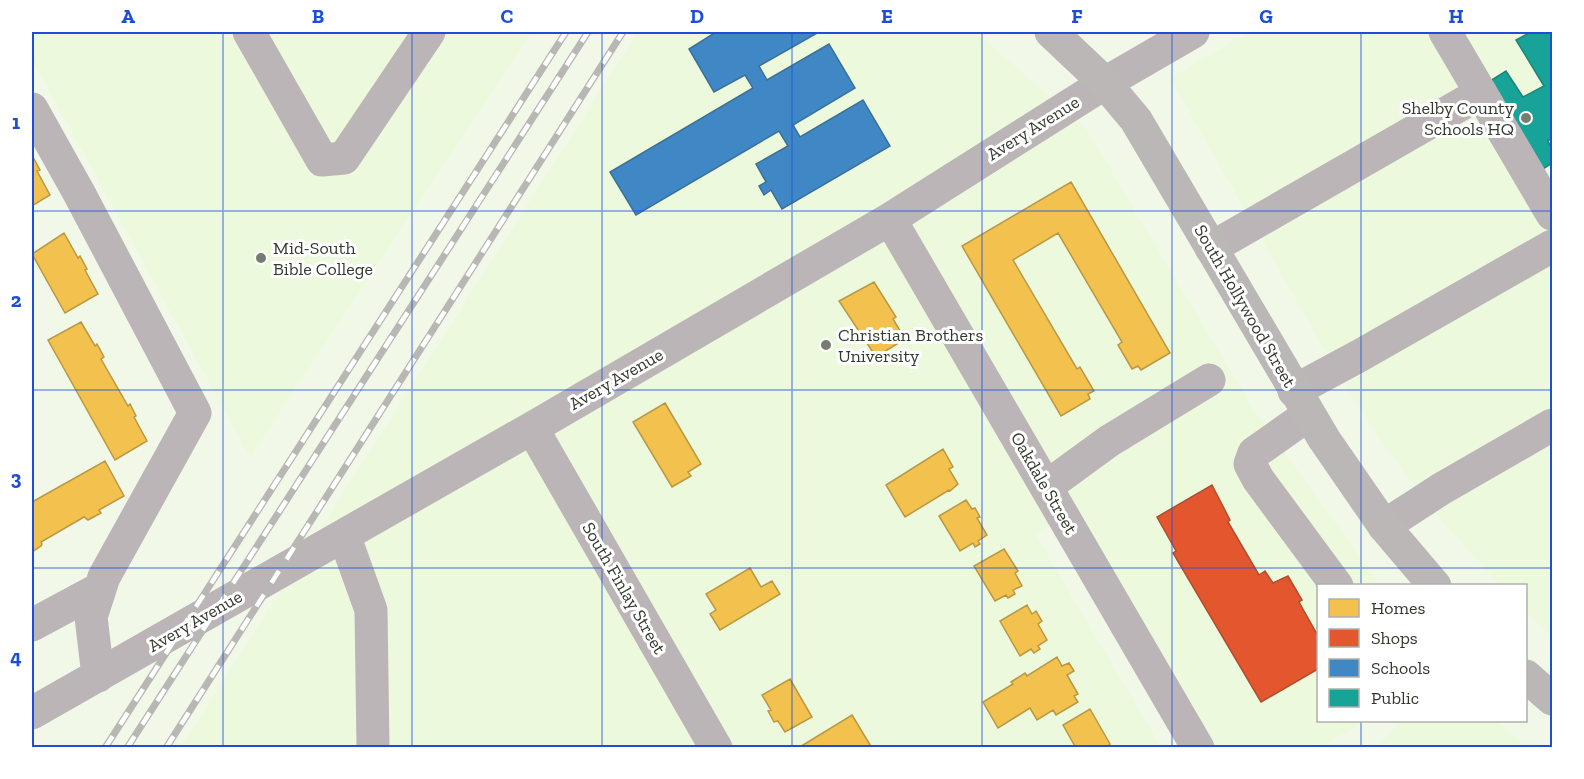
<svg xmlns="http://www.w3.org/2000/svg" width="1584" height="779" font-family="'Zilla Slab',serif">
<rect width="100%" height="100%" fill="#f1f8e8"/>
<path fill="#ecf9dc" d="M32 32H532L250 457 32 59Z
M638 32H976L1087 130 1250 404 1380 585 1318 586V720L1366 721 1319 747H1214L1074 510 1035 534 1161 747 180 748Z
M1250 32H1552V637L1526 611V586L1500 585 1443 522 1389 452 1347 389 1170 78Z
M1403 720 1496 721 1527 747H1377Z"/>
<path fill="#f2c14e" stroke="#b99844" stroke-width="1.5" d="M33 157 40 170 37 171 50 195 32 206Z
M1071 182 1170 353 1141 370 1138 366 1132 369 1118 345 1122 342 1058 233 1013 260 1077 369 1080 367 1094 391 1088 394 1090 399 1061 416 962 246Z
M64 233 78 258 80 256 87 269 85 270 98 294 65 313 32 254Z
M874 282 896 317 893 319 905 339 876 357 839 301Z
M81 322 95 346 97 344 104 357 101 359 128 406 130 404 136 416 134 417 147 441 115 460 48 340Z
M665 403 701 464 688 472 691 476 672 487 633 422Z
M943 449 953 467 949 469 958 484 950 491 949 490 905 517 886 485Z
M105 461 124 496 99 510 101 513 88 520 84 517 41 542 42 544 41 546 32 552V502Z
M966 500 972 509 975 508 980 517 977 518 987 535 978 541 980 544 975 547 973 543 960 551 939 516Z
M1004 549 1018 571 1015 573 1022 586 1013 590 1015 594 1008 598 1006 595 995 601 974 566Z
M750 568 761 587 772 581 780 594 720 630 710 614 716 610 706 594Z
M1027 605 1032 614 1036 611 1042 621 1038 624 1047 640 1038 646 1040 649 1034 653 1031 649 1020 656 1000 621Z
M1057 657 1062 666 1069 663 1074 671 1067 675 1078 694 1074 696 1078 702 1056 715 1053 710 1037 720 1030 708 998 728 983 702 1013 684 1011 682 1025 673 1027 676Z
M790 679 812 717 785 732 778 721 774 722 768 711 771 710 762 695Z
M1090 709 1110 744 1105 748H1076L1063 725Z
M852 715 872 748H798Z"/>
<path fill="#e4572e" stroke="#af4e2e" stroke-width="1.5" d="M1212 485 1230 520 1228 522 1259 575 1265 571 1273 583 1288 576 1302 600 1299 602 1318 636V669L1261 702 1173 553 1176 551 1157 517Z"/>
<path fill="#3f88c5" stroke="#3c7098" stroke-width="1.5" d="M716 32H819L759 66 767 80 829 44 855 88 793 125 800 137 863 100 890 146 782 209 771 190 764 195 759 186 766 182 756 164 788 146 779 131 636 215 610 172 753 88 745 75 714 92 689 49Z"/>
<path fill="#17a398" stroke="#208378" stroke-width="1.5" d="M1531 32H1552V138L1548 141 1552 149V163L1534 175 1482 86 1506 71 1523 97 1544 86 1516 40Z"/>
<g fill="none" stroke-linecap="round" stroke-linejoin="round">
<path stroke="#bcb5b8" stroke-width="33" d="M249 32 322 160 344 158 429 32
M1445 32 1552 214
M32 109 79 193 195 413 104 577 91 617 98 676
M890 219 1198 748
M1211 248 1481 93
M1294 391 1359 356 1552 246
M1308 415 1254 453 1250 464 1258 479 1337 586
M532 428 716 748
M1046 487 1109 441 1209 380
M1384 526 1441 489 1552 425
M344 535 371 610 373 748
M32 625 99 589
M32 713 532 428 890 219 1105 83 1193 32"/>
<path stroke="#bbb7b6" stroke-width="33" d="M1051 32 1105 83 1136 120 1324 439 1384 526 1435 586
M1526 676 1552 699"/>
<g stroke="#b9b7b4" stroke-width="7">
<path id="rail" d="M105 748 566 32
M127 748 588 32
M166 748 623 32"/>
</g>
<use href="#rail" stroke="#fff" stroke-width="4.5" stroke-dasharray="14" stroke-linecap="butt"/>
</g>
<path fill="none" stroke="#1d4ed8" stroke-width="1.5" stroke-opacity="0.55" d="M223 32V748M412 32V748M602 32V748M792 32V748M982 32V748M1172 32V748M1361 32V586M32 211H1552M32 390H1552M32 568H1552M1361 720V748"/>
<g fill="#767c6f" stroke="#fff" stroke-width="2">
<circle cx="1526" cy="118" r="6"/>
<circle cx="261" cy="258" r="6"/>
<circle cx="826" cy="345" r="6"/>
</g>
<g text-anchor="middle" stroke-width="6" stroke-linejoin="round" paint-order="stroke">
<g font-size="18" fill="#34392e" stroke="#fff" text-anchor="start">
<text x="1514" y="114" text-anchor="end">Shelby County<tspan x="1514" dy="21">Schools HQ</tspan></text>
<text x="273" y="254">Mid-South<tspan x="273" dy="21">Bible College</tspan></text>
<text x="838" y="341">Christian Brothers<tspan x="838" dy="21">University</tspan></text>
</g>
<g font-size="18" fill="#34392e" stroke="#fff">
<text transform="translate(1033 128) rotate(-32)" y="6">Avery Avenue</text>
<text transform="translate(1245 306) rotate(60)" y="6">South Hollywood Street</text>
<text transform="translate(616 379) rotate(-30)" y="6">Avery Avenue</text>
<text transform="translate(1044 483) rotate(60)" y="6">Oakdale Street</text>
<text transform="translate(624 588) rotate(60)" y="6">South Finlay Street</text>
<text transform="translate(195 621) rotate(-30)" y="6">Avery Avenue</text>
</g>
</g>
<rect width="1584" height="779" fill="none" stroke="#ffffff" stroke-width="66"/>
<rect x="1317" y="584" width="210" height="138" fill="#ffffff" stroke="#aeb0ab" stroke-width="1.5"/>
<rect x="1329" y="599" width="30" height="18" fill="#f2c14e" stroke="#aeb0ab" stroke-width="1.5"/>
<text x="1371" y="614" font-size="18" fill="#34392e">Homes</text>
<rect x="1329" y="629" width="30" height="18" fill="#e4572e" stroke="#aeb0ab" stroke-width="1.5"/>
<text x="1371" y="644" font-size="18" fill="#34392e">Shops</text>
<rect x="1329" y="659" width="30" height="18" fill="#3f88c5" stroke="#aeb0ab" stroke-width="1.5"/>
<text x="1371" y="674" font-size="18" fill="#34392e">Schools</text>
<rect x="1329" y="689" width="30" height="18" fill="#17a398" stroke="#aeb0ab" stroke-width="1.5"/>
<text x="1371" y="704" font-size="18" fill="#34392e">Public</text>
<rect x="33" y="33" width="1518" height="713" fill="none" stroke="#1d4ed8" stroke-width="2"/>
<g font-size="20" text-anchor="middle" font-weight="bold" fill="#1d4ed8">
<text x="128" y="23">A</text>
<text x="318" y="23">B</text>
<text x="507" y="23">C</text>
<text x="697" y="23">D</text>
<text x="887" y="23">E</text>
<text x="1077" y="23">F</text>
<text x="1266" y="23">G</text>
<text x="1456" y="23">H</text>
<text x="16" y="129">1</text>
<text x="16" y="307">2</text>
<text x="16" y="485">3</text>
<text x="16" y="664">4</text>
</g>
</svg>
